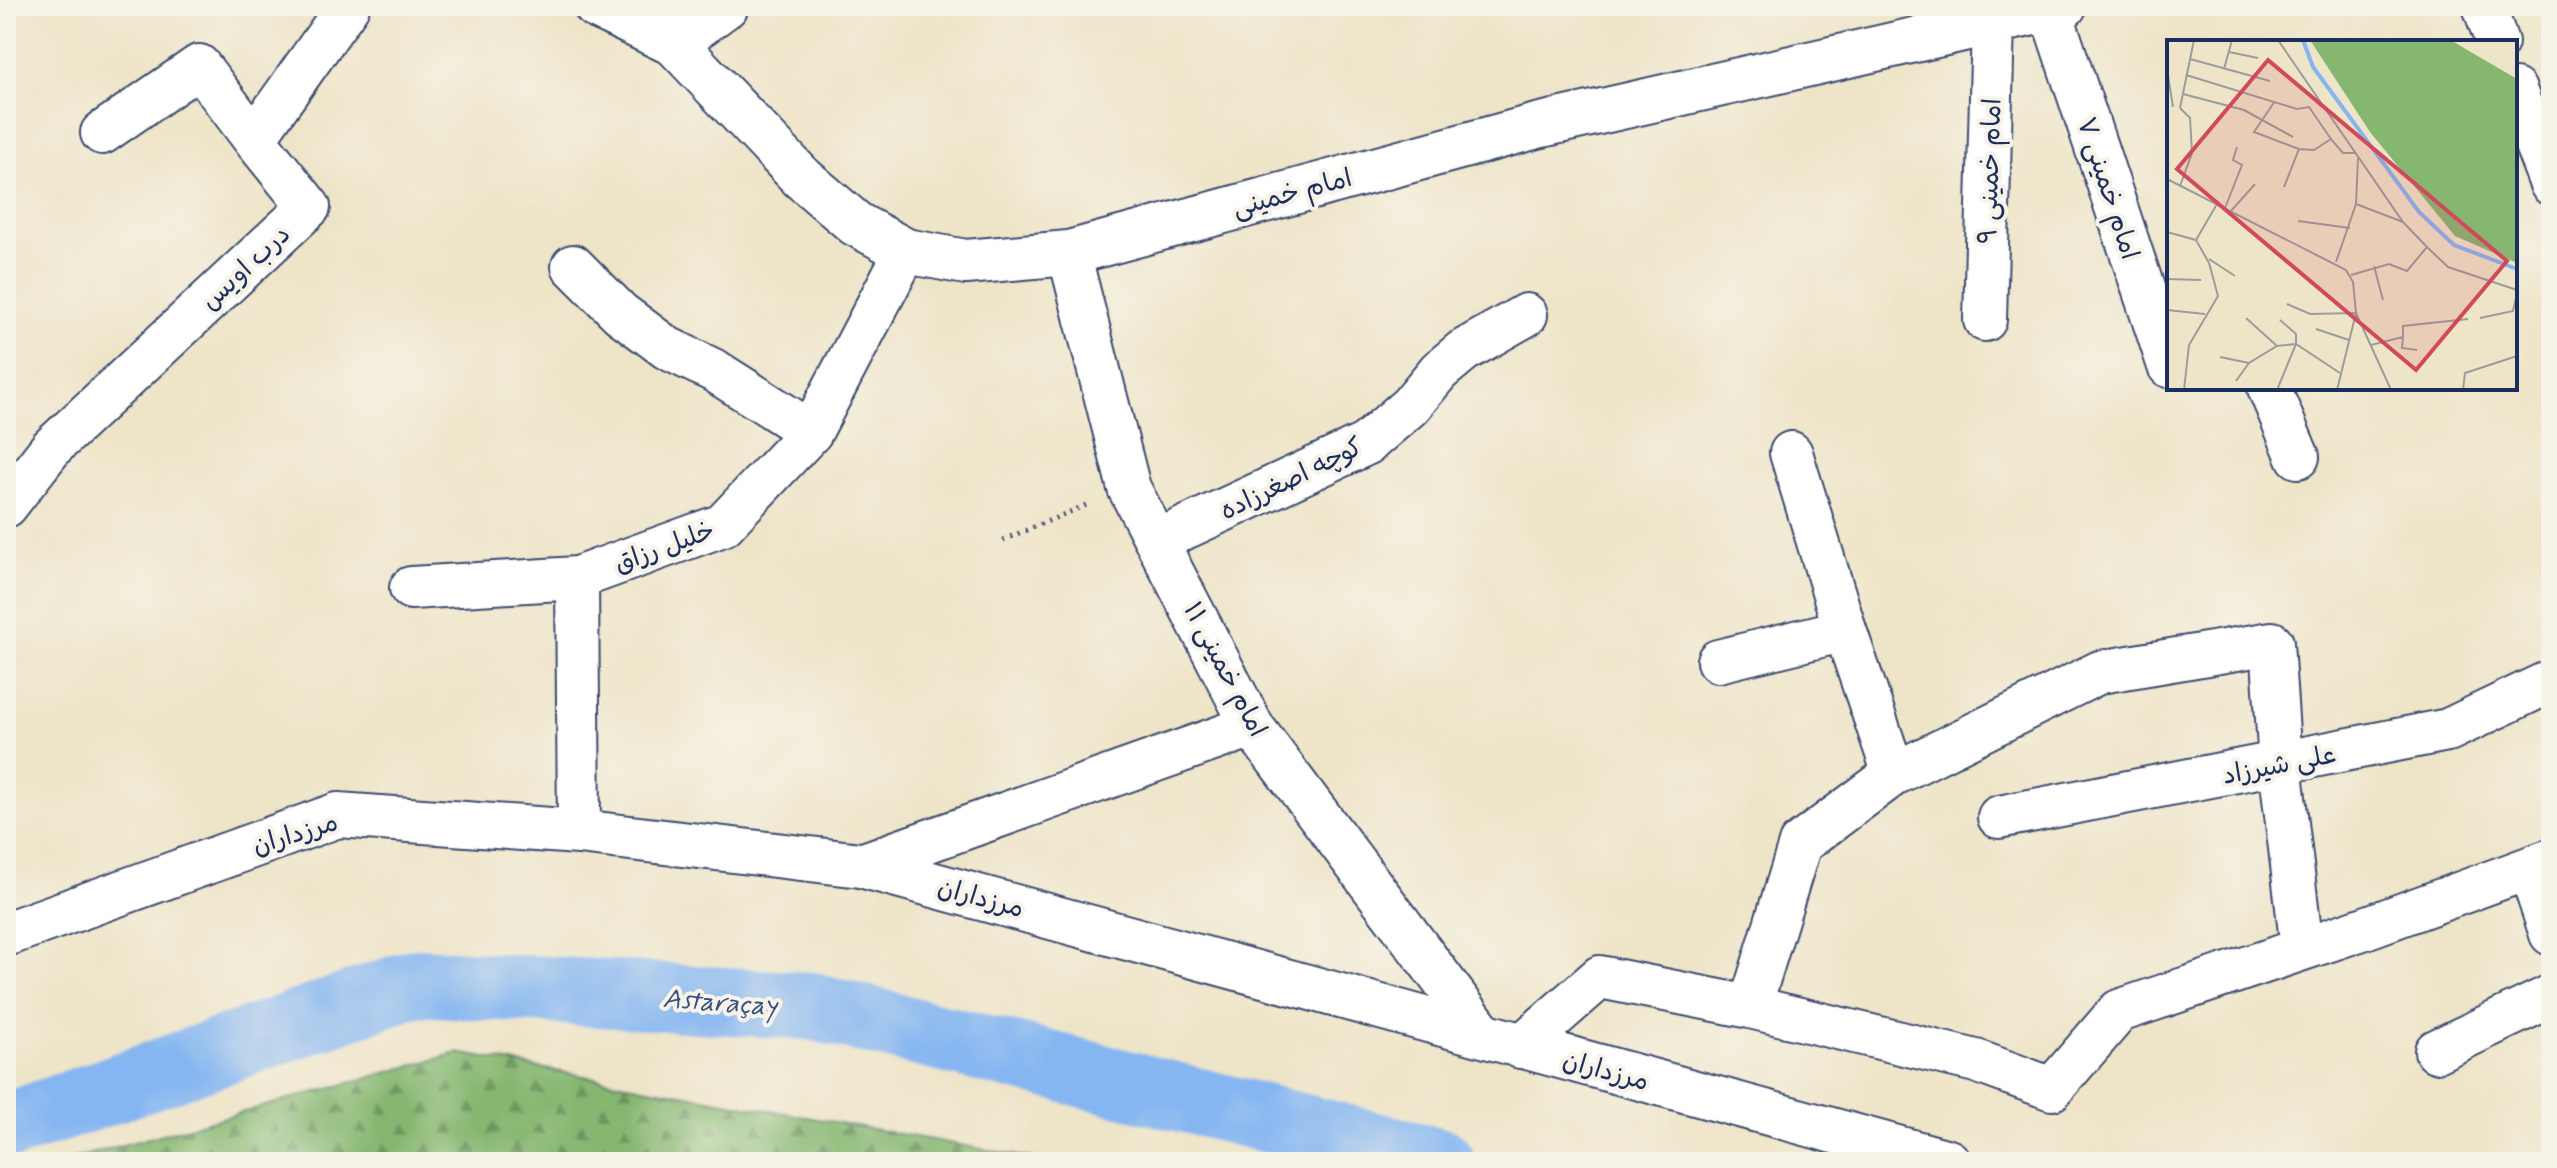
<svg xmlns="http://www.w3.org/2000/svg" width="2557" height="1168" font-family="Mynerve,'Playpen Sans Arabic',sans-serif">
<defs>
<pattern id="forest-firs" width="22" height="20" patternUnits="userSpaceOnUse" patternTransform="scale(2)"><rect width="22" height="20" fill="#86b771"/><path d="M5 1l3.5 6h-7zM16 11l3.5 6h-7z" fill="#6d9560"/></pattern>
</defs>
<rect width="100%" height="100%" fill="#f7f3e8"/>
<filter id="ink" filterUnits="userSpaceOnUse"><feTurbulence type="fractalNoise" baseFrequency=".0125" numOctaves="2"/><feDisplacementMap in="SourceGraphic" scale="16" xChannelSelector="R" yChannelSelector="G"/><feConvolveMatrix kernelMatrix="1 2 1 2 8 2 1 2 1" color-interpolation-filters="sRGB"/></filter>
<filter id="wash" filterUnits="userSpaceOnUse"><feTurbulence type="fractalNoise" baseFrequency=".006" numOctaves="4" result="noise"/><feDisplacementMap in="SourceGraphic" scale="32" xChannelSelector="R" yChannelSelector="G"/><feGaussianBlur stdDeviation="1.8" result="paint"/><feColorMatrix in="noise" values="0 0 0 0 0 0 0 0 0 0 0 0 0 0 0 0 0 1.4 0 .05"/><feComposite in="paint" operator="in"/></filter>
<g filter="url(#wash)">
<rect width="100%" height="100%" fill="#eee4c7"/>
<path fill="url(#forest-firs)" stroke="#507368" stroke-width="2" d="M458 1053 1052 1162H61Z"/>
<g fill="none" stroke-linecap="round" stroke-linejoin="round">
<path stroke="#85b6f1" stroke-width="68" d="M6 1127 417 982 811 1006 1441 1162"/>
</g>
</g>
<g filter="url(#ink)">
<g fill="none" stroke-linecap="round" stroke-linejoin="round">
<g stroke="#3b4a6e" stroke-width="46">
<path id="minor" d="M658 6 675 44 727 6
M2484 6 2497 42
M2050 9 2169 366
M2515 90 2551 184
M102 133 199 66 254 139
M1069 253 1129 488 1252 726 1484 1035
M573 266 620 313 667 348 715 371 811 432
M1985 320 1993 22
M2269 388 2298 457
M1791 453 1845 630 1894 774
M6 506 52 447 309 207 254 139 348 6
M1159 540 1366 444 1410 406 1439 371 1463 351 1526 315
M411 588 577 578
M1718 661 1845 630
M1999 817 2448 730 2551 681
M579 832 577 578 723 525 811 432 906 251
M861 865 1252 726
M2530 871 2551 934
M1750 1007 1976 1061 2052 1089 2119 1011 2365 928 2551 860
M1520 1047 1600 977 1750 1007 1800 844 1894 774 2100 672 2272 643 2280 764 2302 949
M2436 1051 2551 996"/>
</g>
<g stroke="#3b4a6e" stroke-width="48">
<path id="tertiary" d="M596 6 675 44 801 177 856 224 906 251 966 262 1069 253 1537 126 2064 6
M6 934 338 815 579 832 861 865 1948 1162"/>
</g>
<path stroke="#3b4a6e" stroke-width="5" stroke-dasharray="2 6" stroke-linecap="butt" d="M1003 540 1091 503"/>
<use href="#minor" stroke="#fff" stroke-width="42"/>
<use href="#tertiary" stroke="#fff" stroke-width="44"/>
</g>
</g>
<g text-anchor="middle" stroke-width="8" stroke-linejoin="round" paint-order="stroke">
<g font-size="26" fill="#1b2f5e" stroke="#f7f3e8">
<text transform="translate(1989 171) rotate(-88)" y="9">امام خمینی ۹</text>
<text transform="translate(2109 188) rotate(72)" y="9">امام خمینی ۷</text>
<text transform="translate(1292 192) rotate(-15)" y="9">امام خمینی</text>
<text transform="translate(245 267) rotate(-43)" y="9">درب اویس</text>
<text transform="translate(1291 478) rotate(-26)" y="9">کوچه اصغرزاده</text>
<text transform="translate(664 546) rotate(-20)" y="9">خلیل رزاق</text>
<text transform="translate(1226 669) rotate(62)" y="9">امام خمینی ۱۱</text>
<text transform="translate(2279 764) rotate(-11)" y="9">علی شیرزاد</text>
<text transform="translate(295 833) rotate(-17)" y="9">مرزداران</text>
<text transform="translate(981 897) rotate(15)" y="9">مرزداران</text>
<text transform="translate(1606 1070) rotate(15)" y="9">مرزداران</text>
</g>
<g font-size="28" font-style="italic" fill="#365183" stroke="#f7f3e8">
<text transform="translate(720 1001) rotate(4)" y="10">Astaraçay</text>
</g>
</g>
<g transform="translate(2167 40)">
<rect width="350" height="350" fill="#eee4c7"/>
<path d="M285 1 350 39V223L288 196 203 92 143 0Z" fill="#86b771"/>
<path fill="none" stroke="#85b6f1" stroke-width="4" d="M136 0 146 27 252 172 287 205 350 229"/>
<path fill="none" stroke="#9a9c9d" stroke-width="2" d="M111 0 236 182 260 207 281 227 350 250M62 12 91 18M23 19 103 41M0 29 6 67M57 29 65 0M19 35 130 69 142 67 164 99M16 54 77 70 126 97M108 61 87 92 132 109 147 110 164 99 176 113H189M13 68 23 78 25 113 13 146M13 68 27 0M0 139 179 230 186 242 189 273 224 350M117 147 132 109M189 164 236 182M58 168 75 125 66 120 70 107M64 171 88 144M131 181 183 188M0 192 29 200 50 164M42 219 68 236M169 222 189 164 191 118M207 226 216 260M184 235 222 224 240 231 260 207M0 239 34 240M120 264 143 274 189 273 170 350M0 270 38 274M79 278 110 306M313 278 346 271 350 253M149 289 182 300M236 297 235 308 250 310M204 305 236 297V286L301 279M53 317 82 323M69 341 82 323 110 306 129 304 173 333M17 350 22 305 51 256 42 223 29 200M110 350 129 304V294L113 280M296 350 298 333 350 316"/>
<path fill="#d1495b" fill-opacity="0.15" stroke="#d1495b" stroke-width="4" d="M101 20 340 221 249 330 10 129Z"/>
<rect width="350" height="350" fill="none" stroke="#1b2f5e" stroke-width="4"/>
</g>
<rect width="2557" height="1168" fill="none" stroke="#f7f3e8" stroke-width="32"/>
</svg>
